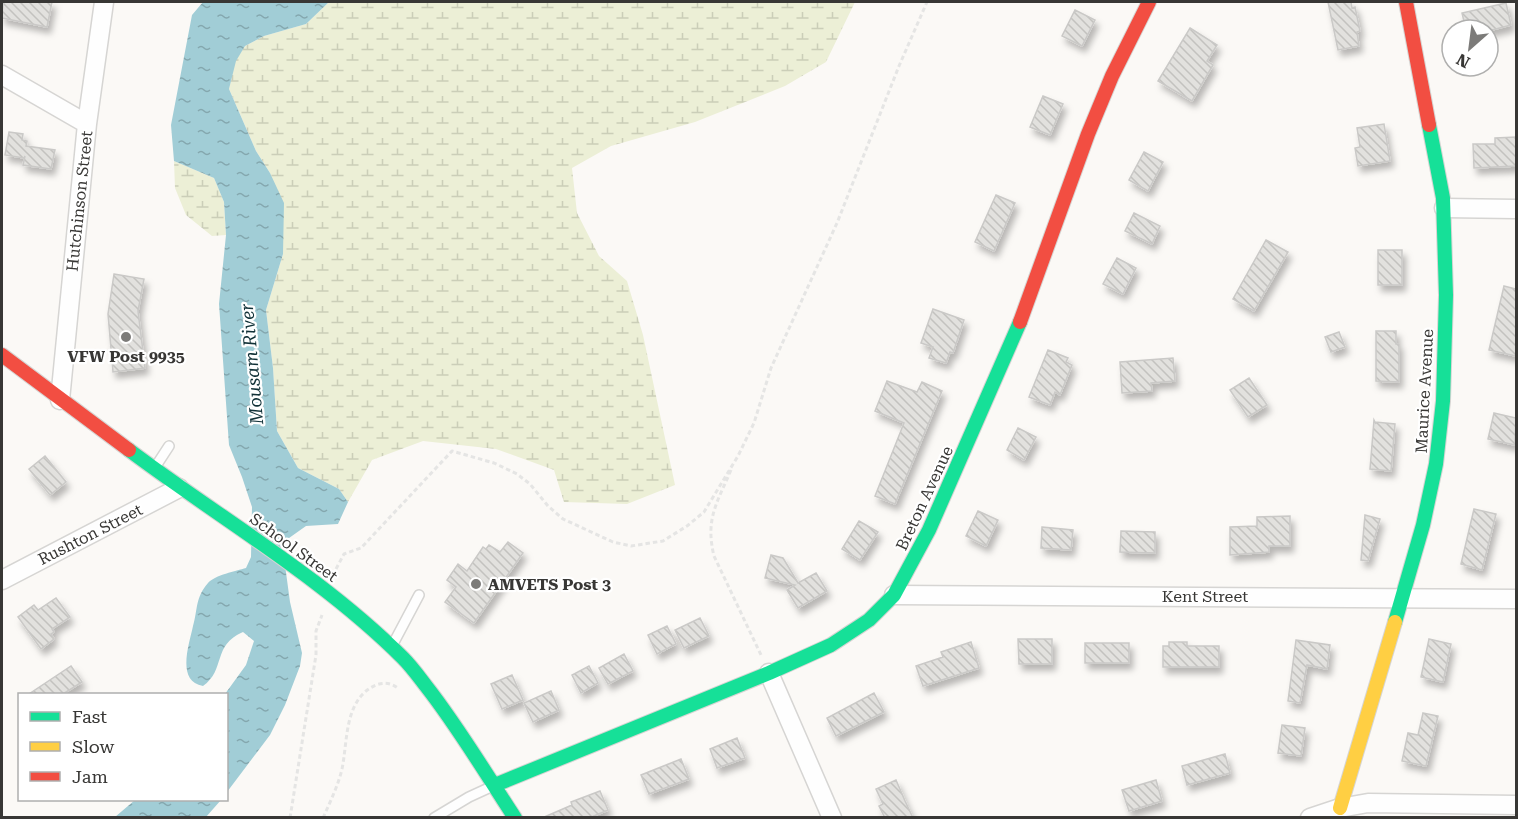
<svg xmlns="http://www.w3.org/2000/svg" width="1518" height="819" font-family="'Roboto Serif',serif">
<defs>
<pattern id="wetland-marsh" width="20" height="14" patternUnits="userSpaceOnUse" patternTransform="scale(1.5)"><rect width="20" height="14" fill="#ecefd6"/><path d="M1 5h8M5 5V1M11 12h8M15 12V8" fill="none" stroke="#cbceb8"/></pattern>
<pattern id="water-ripples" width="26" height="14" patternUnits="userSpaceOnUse" patternTransform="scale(1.5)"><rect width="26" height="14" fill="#a1cdd6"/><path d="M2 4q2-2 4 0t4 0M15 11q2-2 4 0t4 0" fill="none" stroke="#84a7ae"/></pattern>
<pattern id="building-back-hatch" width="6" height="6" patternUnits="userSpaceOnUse" patternTransform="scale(1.5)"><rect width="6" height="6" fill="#e2e1de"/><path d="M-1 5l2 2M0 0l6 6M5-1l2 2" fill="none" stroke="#c3c2bf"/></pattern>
<filter id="shadow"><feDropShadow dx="3.5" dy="6" stdDeviation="3" flood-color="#0004"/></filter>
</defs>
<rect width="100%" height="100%" fill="#fbf9f6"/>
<path fill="url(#wetland-marsh)" d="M329 2H855L826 62 785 86 695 122 611 146 572 168 577 213 599 256 627 281 643 335 675 485 627 504 564 502 554 470 496 449 423 441 372 460 348 502 339 489 298 468 277 431 273 368 266 310 283 254 270 173 256 151 229 89 235 61 245 46 264 36 306 24Z
M174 161 214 178 224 202 226 235 212 236 186 215 175 188Z"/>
<path fill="url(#water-ripples)" d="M203 2H329L306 24 264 36 245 46 236 61 229 89 256 151 270 173 284 203 283 254 266 310 273 368 277 431 298 468 339 489 348 502 338 524 306 526 282 543 290 602 302 653 300 666 285 705 270 735 227 792 225 694 246 665 254 641 243 632C212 645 226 670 203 686 176 681 189 645 193 626 198 609 195 598 208 583 215 575 236 571 246 568L251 557 252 507 242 477 229 445 219 304 226 235 224 202 214 178 174 161 171 125 192 15Z
M135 800H221L206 817H115Z"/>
<path fill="url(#building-back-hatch)" stroke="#cac9c7" stroke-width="1.5" filter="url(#shadow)" d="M3 2H52L47 27 2 18Z
M1328 2H1351L1352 8 1355 7 1360 31 1357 32 1359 46 1338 50Z
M1506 3 1511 25 1492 30H1466L1462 13Z
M1075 10 1095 20 1082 46 1062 36Z
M1190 28 1217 45 1207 61 1213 65 1192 101 1158 81Z
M1043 96 1063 104 1050 135 1030 127Z
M1384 124 1390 161 1358 166 1355 148 1360 147 1357 128Z
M9 132 23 134 22 140 27 141 26 146 55 150 51 169 23 165 25 156 24 158 5 155Z
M1516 137V166L1474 168 1473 144H1495V138Z
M1144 152 1163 162 1148 191 1129 180Z
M996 195 1015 203 994 251 975 242Z
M1134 213 1160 226 1152 244 1125 231Z
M1266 240 1288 252 1254 311 1233 299Z
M1378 250H1402V285H1378Z
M1117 258 1136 268 1123 294 1103 284Z
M114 274 144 279 138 311 145 368 113 372 108 314Z
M1504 286 1516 289V356L1489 350Z
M933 309 964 320 953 353 950 352 946 363 929 358 933 347 921 343Z
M1376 331H1396V344H1399V382L1376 381Z
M1339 332 1345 347 1331 352 1325 337Z
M1048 350 1068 358 1066 362 1072 365 1060 395 1055 392 1050 405 1029 397Z
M1173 358 1175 381 1151 383 1152 391 1122 393 1120 362Z
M1249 378 1267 405 1248 417 1230 390Z
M887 381 917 392 922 382 942 391 895 504 875 496 904 423 875 411Z
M1494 413 1516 418 1515 445 1488 439Z
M1374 420 1376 424V422L1395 424 1391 471 1370 469Z
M1018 428 1036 437 1024 460 1007 450Z
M45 456 66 482 50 495 29 469Z
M1474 509 1496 514 1482 570 1461 564Z
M978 511 998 520 986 546 966 536Z
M1365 515 1380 519 1368 561 1361 560Z
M1290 516V546H1269V552L1230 555V527L1257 526V517Z
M859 521 878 532 860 560 842 549Z
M1042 527 1073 530 1071 550 1041 548Z
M1121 531 1155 532V553L1120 552Z
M508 542 523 553 474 623 445 602 456 587 447 580 458 564 467 571 483 547 486 549 489 545 500 552Z
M771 555 783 558 798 583 816 573 827 591 798 608 787 590 795 585 765 578Z
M56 598 70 617 52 629 54 632 51 634 54 639 41 649 18 617 34 605 38 610Z
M700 618 709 636 684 648 675 630Z
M667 626 676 644 657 654 648 635Z
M1018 639H1052V664H1019Z
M1429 639 1451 644 1443 682 1421 677Z
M1296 640 1330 645 1327 669 1307 665 1300 703 1288 701Z
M971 642 979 668 923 686 916 666 943 657 941 652Z
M1169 642H1187V646H1219V667H1163V646H1169Z
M1085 643H1129V663H1085Z
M624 654 633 671 608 684 599 668Z
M71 666 82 682 63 694H29Z
M589 666 598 683 581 693 572 675Z
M512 675 523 700 502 709 491 684Z
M551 691 559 710 533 722 524 703Z
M874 693 884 712 836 736 827 718Z
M1423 713 1438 716 1426 766 1402 761 1408 733 1418 735Z
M1282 725 1305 728 1301 756 1278 753Z
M737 738 745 758 717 768 710 749Z
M1225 754 1230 773 1187 785 1182 766Z
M681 759 689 779 649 794 641 775Z
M896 780 905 801 913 818H885L879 806 883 804 876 789Z
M1156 780 1162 801 1129 811 1122 790Z
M600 791 608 810 589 818H542L572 805 571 802Z"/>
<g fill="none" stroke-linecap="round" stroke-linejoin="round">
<g stroke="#d6d5d3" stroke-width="12">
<path id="lane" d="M154 469 169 446
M392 646 419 595
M434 818 469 797 493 786"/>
</g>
<g stroke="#d6d5d3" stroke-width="21">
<path id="street" d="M2 75 87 124
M1444 208 1516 209
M60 400 87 124 104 2
M2 580 179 488
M894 595 1516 599
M769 673 832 818
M1310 818 1340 808 1368 803 1516 805"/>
</g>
<g stroke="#d6d5d3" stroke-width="16">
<path id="fast" d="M129 450C221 519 322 577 403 658 412 667 419 677 426 686 459 728 486 774 515 818
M1395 622 1423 525 1436 464 1443 401 1446 295 1443 198 1429 125
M495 785 769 673 831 645 869 620 894 595 929 530 1020 322"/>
</g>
<g stroke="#d6d5d3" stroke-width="16">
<path id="slow" d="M1340 808 1395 622"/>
</g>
<g stroke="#d6d5d3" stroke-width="16">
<path id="jam" d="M1406 2 1429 125
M1020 322 1088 134 1112 76 1149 2
M2 355 129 450"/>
</g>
<path stroke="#e5e5e4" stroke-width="3" stroke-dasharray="4.5 3" stroke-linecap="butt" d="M731 470C717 503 705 519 714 556L761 655
M336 569 344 554 361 548 452 451 494 463 517 474 530 484 548 506 563 519 613 542 631 546 663 541 687 526 704 512 738 456 754 423 771 368 837 223 899 66 927 2
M290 818 316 655V631L322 615
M323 818C330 802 338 786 342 769 348 740 344 699 376 685 384 682 391 683 398 688"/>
<use href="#lane" stroke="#fefefe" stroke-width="9"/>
<use href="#street" stroke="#fefefe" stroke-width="18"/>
<use href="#fast" stroke="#16e098" stroke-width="14"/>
<use href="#slow" stroke="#ffcf43" stroke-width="14"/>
<use href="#jam" stroke="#f24e42" stroke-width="14"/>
</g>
<g fill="#7c7b79" stroke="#fff" stroke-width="2">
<circle cx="126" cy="337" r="6"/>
<circle cx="476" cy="584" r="6"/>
</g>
<g text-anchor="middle" stroke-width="4.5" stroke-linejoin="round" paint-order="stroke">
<g font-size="16" fill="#383735" stroke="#fff">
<text transform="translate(79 201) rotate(-84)" y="6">Hutchinson Street</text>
<text transform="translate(1424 391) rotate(-87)" y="6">Maurice Avenue</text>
<text transform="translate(924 498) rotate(-65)" y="6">Breton Avenue</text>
<text transform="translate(90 534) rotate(-27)" y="6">Rushton Street</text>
<text transform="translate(294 547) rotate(36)" y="6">School Street</text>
<text x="1205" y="602">Kent Street</text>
</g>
<g font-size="16" font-weight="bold" fill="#383735" stroke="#fff">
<text x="126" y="362">VFW Post 9935</text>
<text x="488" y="590" text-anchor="start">AMVETS Post 3</text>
</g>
<g font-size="18" font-style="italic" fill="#113137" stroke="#fff">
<text transform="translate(252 364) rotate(-95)" y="6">Mousam River</text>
</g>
</g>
<rect width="1518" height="819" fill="none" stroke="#383735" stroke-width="6"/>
<rect x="18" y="693" width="210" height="108" fill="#ffffff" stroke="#afafae" stroke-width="1.5"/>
<rect x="30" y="712" width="30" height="9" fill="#16e098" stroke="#afafae" stroke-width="1.5"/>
<text x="72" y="723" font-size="18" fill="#383735">Fast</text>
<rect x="30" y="742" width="30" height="9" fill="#ffcf43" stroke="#afafae" stroke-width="1.5"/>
<text x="72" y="753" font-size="18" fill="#383735">Slow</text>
<rect x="30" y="772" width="30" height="9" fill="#f24e42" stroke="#afafae" stroke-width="1.5"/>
<text x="72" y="783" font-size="18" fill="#383735">Jam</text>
<g transform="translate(1470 48) rotate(208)"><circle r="28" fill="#ffffff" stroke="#afafae" stroke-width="1.5"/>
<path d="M0-4.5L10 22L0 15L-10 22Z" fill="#7c7b79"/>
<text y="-9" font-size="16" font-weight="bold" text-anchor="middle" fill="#383735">N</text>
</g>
</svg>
